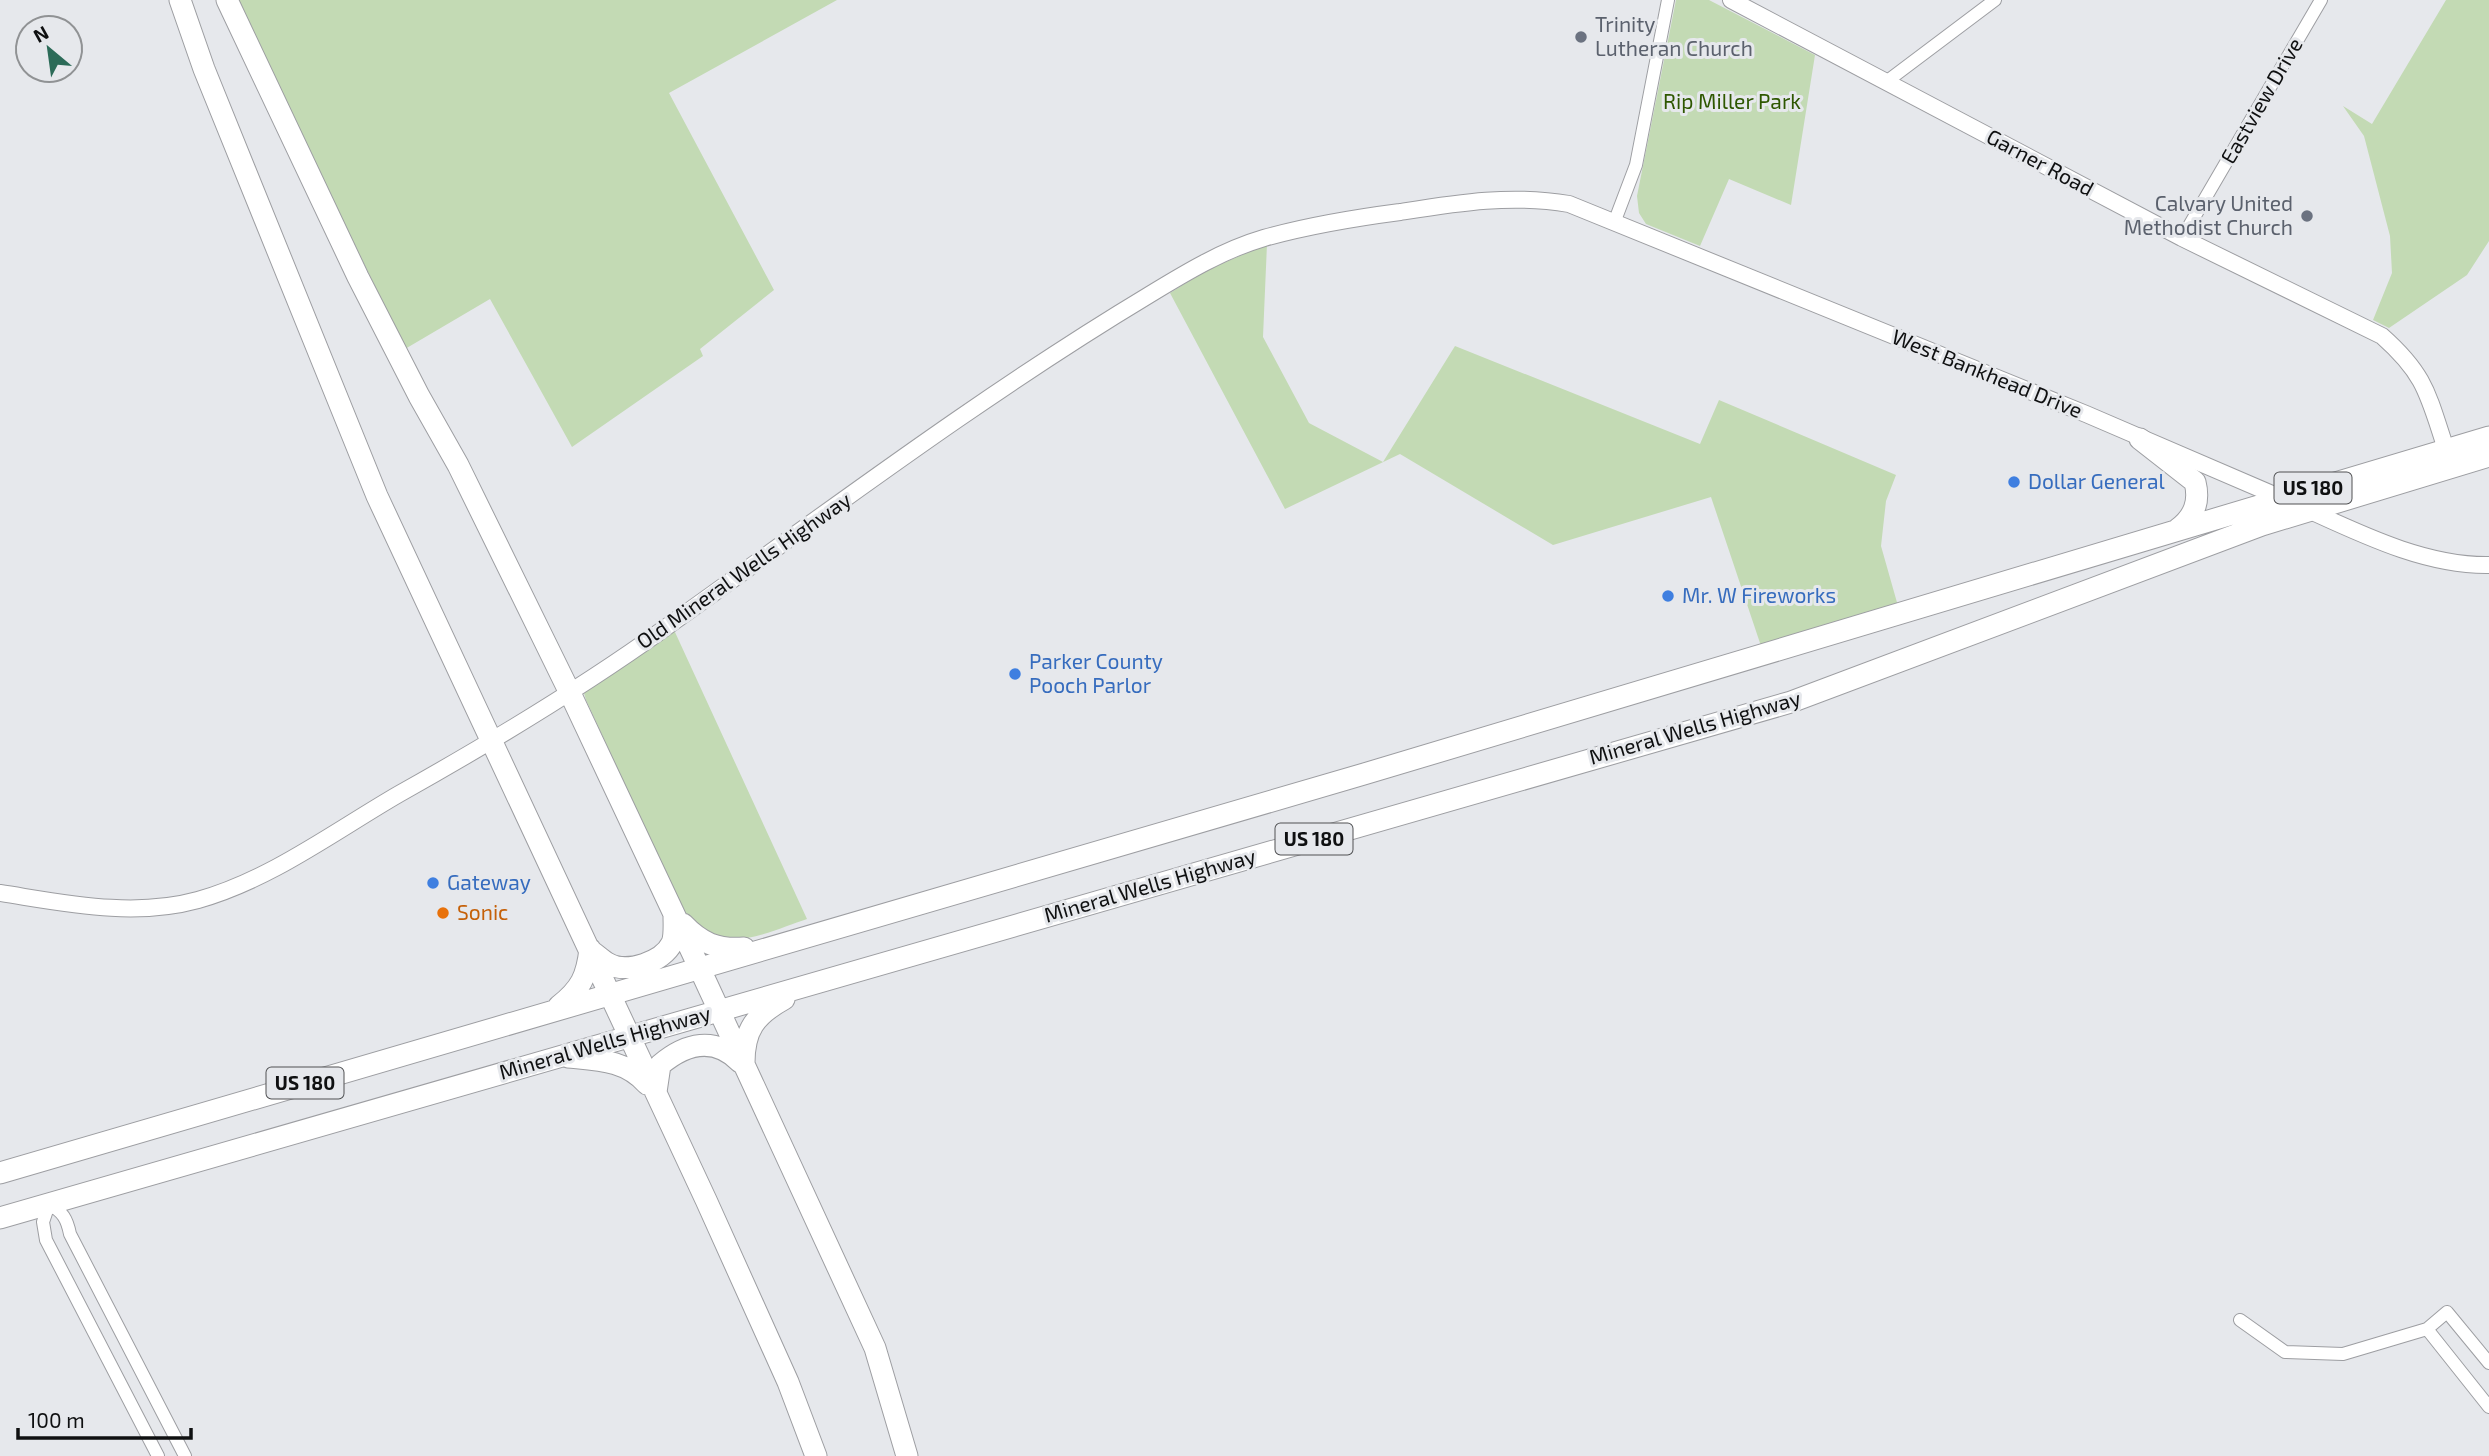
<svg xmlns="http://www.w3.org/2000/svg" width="2489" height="1456" font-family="'Exo 2',sans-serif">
<rect width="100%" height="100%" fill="#e6e8ec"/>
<path fill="#c3dab4" d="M237 0H837L669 93 774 290 700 349 703 356 572 447 490 299 405 349Z
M1676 0H1709L1815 55 1791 205 1729 179 1700 246 1646 224 1639 213 1637 196Z
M2446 0H2489V241L2467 275 2389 328 2373 320 2392 273 2390 236 2364 136 2343 106 2372 124Z
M1267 244 1263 337 1309 423 1383 462 1455 346 1700 444 1719 400 1896 475 1886 501 1881 546 1898 606 1761 646 1711 497 1553 545 1400 454 1285 509 1170 293 1205 271Z
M674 630 807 919C776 929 728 954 699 929 692 923 686 914 681 907L586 700 584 693 589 685Z"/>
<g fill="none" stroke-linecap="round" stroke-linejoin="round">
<g stroke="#9d9ea2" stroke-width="14">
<path id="minor" d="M1886 82 1995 0
M1614 223 1636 165 1668 0
M2182 238 2321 0
M2240 1320 2285 1352 2343 1354 2427 1329 2447 1312 2489 1363
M2427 1329 2489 1407
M158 1456 46 1240 43 1222 49 1204C63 1212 67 1219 70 1234L185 1456"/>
</g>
<g stroke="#9d9ea2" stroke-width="18">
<path id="tertiary" d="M1731 0 2182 238 2382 336C2426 375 2428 395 2446 449
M2306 509C2363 535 2426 566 2489 565
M0 893C65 903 133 918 198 900 270 880 335 831 399 794 490 743 580 689 665 628 824 515 981 396 1149 295 1185 273 1223 250 1264 238 1307 226 1354 218 1400 212 1457 203 1511 194 1569 204L2086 414 2286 500"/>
</g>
<g stroke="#9d9ea2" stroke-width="23">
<path id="primary" d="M180 0 204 69 377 496 706 1200 788 1382 816 1456
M227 0 358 277 419 396 458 465 570 693 699 967 875 1348 907 1456
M2140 439 2195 482C2200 502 2194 517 2178 529
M683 924C701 943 717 950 744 948
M591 951C597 955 603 961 609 964 627 974 663 962 672 943 675 936 674 924 674 916
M559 1006C581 989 587 976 590 949
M568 1057C599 1060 626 1060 647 1084
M744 1063C744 1030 755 1015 784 999
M656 1092 660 1065C686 1043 715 1036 740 1062
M0 1173 1364 774 2489 437
M0 1218 1791 702 2262 525 2489 456"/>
</g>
<use href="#minor" stroke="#fff" stroke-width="12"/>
<use href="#tertiary" stroke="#fff" stroke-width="16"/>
<use href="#primary" stroke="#fff" stroke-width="21"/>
</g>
<g fill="#6b7280" stroke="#e6e8ec" stroke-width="2.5">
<circle cx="1581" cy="37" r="7"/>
<circle cx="2307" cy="216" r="7"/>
</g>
<g fill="#3f7fe0" stroke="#e6e8ec" stroke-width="2.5">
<circle cx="2014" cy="482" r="7"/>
<circle cx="1668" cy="596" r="7"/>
<circle cx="1015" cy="674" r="7"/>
<circle cx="433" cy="883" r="7"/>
</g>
<circle fill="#e8710a" stroke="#e6e8ec" stroke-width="2.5" cx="443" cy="913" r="7"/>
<g text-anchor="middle" stroke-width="6" stroke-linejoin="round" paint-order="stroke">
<g fill="#e6e8ec" stroke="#505153" stroke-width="2">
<rect x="2274.5" y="472.5" width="77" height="31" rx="5"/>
<rect x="1275.5" y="823.5" width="77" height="31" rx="5"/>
<rect x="266.5" y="1067.5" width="77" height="31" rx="5"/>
</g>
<g font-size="19" font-weight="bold" fill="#0f1011">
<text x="2313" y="495">US 180</text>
<text x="1314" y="846">US 180</text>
<text x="305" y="1090">US 180</text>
</g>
<g font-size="21" fill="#5b616d" stroke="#e6e8ec" text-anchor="start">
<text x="1595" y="32">Trinity<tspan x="1595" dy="24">Lutheran Church</tspan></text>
<text x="2293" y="211" text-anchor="end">Calvary United<tspan x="2293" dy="24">Methodist Church</tspan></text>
</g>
<g font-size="21" fill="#0f1011" stroke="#e6e8ec">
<text transform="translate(2262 101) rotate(-60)" y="7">Eastview Drive</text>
<text transform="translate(2040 163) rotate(28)" y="7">Garner Road</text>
<text transform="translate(1987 374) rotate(22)" y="7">West Bankhead Drive</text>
<text transform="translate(744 571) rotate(-35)" y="7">Old Mineral Wells Highway</text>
<text transform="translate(1695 728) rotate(-16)" y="7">Mineral Wells Highway</text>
<text transform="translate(1150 886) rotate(-16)" y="7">Mineral Wells Highway</text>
<text transform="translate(605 1043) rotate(-16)" y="7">Mineral Wells Highway</text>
</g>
<g font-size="21" fill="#2e5700" stroke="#e6e8ec">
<text x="1732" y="109">Rip Miller Park</text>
</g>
<g font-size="21" fill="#366cbe" stroke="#e6e8ec" text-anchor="start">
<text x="2028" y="489">Dollar General</text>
<text x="1682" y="603">Mr. W Fireworks</text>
<text x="1029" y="669">Parker County<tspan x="1029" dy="24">Pooch Parlor</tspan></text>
<text x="447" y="890">Gateway</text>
</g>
<g font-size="21" fill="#c56008" stroke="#e6e8ec" text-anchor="start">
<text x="457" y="920">Sonic</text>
</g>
</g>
<g transform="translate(49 49) rotate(331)"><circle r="33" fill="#e6e8ec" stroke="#909294" stroke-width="2"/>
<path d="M0-5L12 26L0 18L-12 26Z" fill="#2c6b58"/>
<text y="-10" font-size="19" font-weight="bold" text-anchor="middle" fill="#0f1011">N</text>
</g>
<path d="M18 1428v10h173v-10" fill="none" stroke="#0f1011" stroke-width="3.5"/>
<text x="28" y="1428" font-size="21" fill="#0f1011" stroke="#e6e8ec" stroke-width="5" paint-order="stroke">100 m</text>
</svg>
